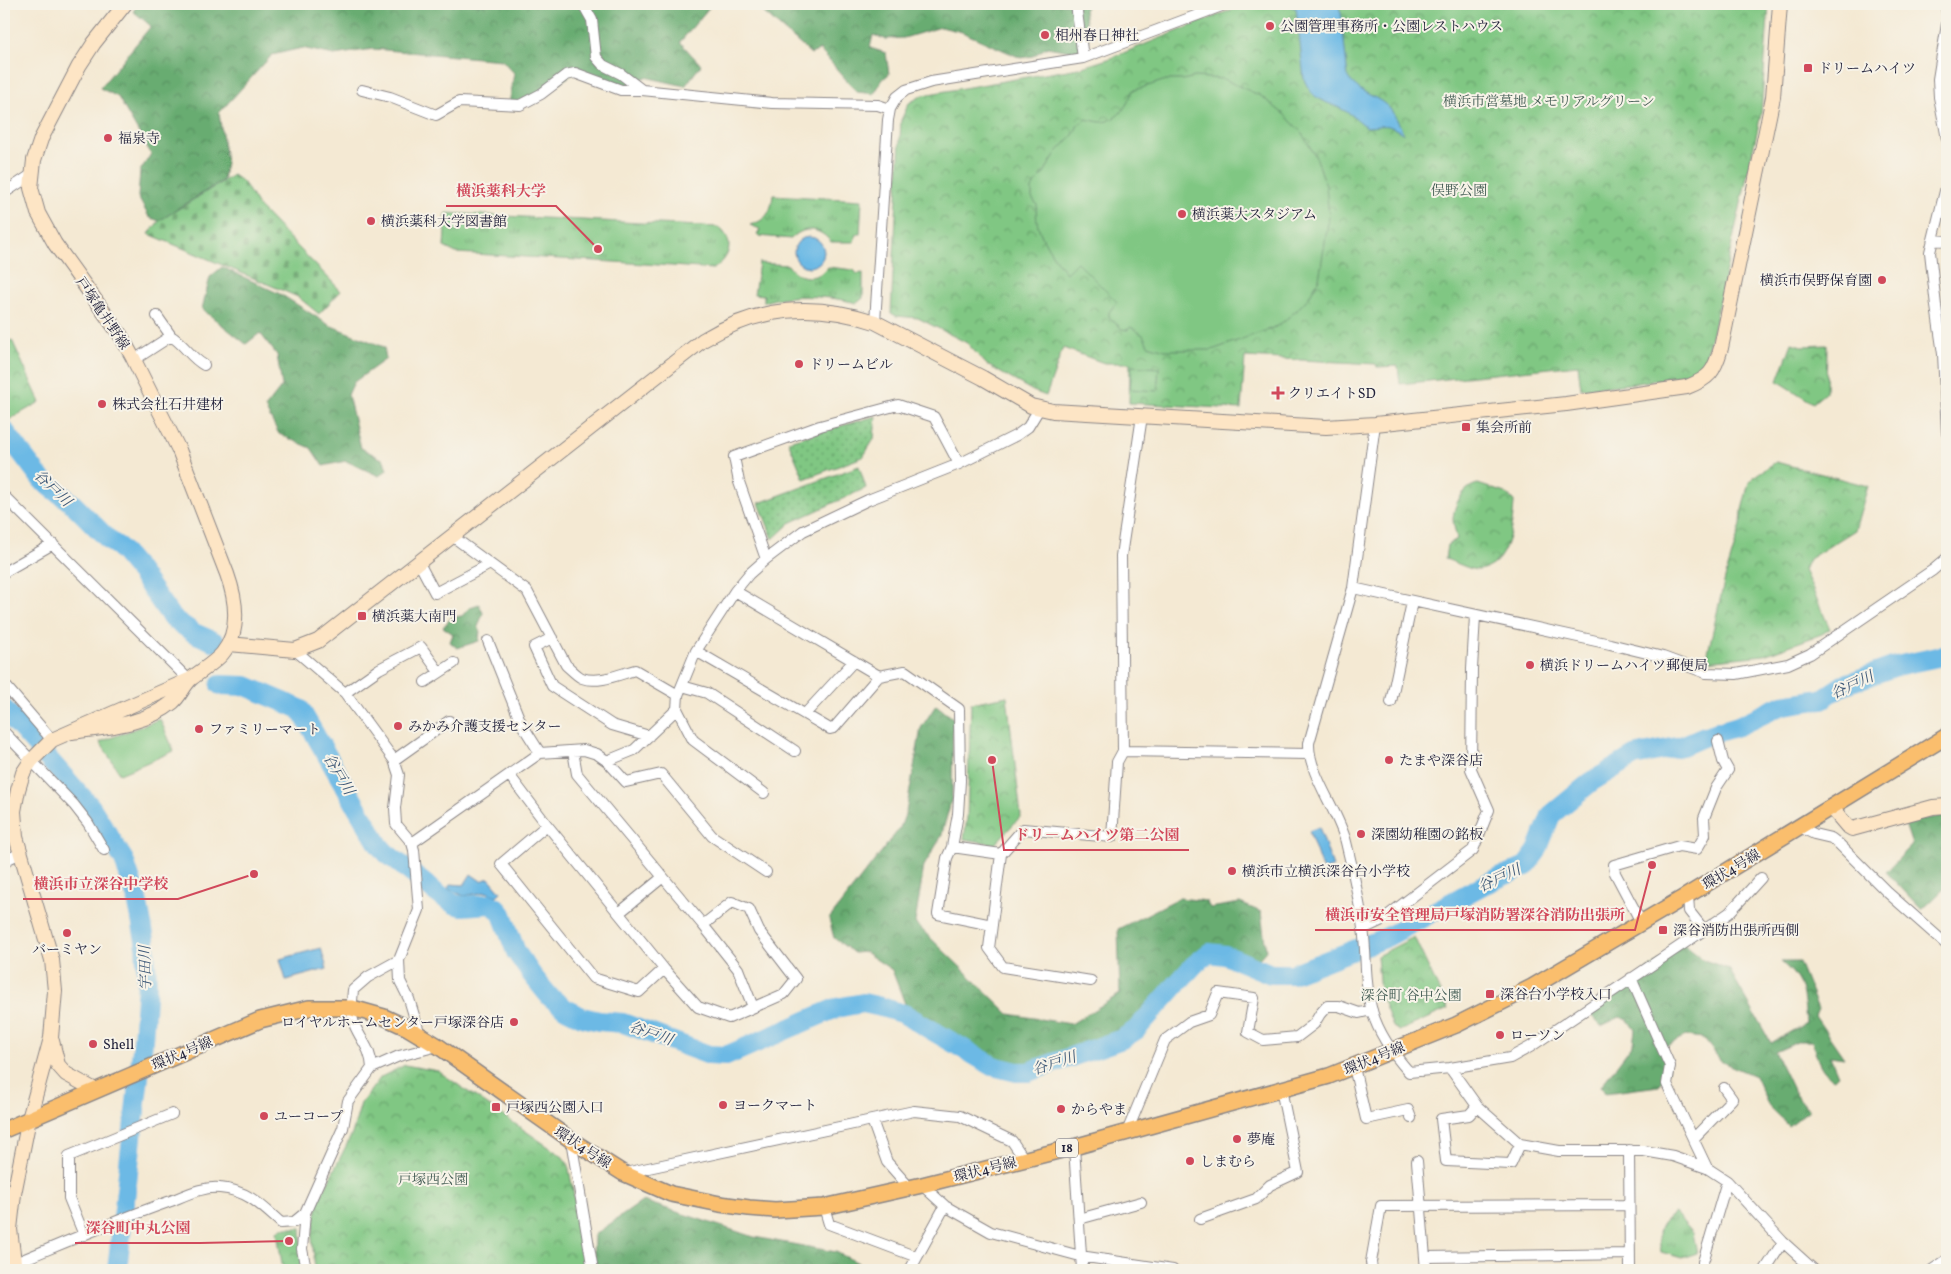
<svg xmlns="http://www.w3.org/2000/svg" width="1951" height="1274" font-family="Vollkorn,'Noto Serif JP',serif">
<defs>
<pattern id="grass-tufts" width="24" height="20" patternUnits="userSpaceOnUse" patternTransform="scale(1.25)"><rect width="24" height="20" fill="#80c783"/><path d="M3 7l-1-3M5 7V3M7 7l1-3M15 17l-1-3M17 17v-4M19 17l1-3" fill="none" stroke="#68a16c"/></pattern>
<pattern id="forest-crowns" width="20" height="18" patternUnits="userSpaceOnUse" patternTransform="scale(1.25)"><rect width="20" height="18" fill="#68ac71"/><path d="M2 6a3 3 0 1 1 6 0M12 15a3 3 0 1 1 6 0" fill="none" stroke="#558c5e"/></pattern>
<pattern id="cemetery-stones" width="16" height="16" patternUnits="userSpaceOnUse" patternTransform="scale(1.25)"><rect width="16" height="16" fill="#80c783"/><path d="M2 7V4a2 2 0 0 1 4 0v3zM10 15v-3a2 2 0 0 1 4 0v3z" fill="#68a16c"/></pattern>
<pattern id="park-crowns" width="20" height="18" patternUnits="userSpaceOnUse" patternTransform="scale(1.25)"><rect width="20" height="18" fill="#80c783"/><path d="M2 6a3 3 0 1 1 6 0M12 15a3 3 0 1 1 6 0" fill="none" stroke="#68a16c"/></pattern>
<pattern id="garden-dots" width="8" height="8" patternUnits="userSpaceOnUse" patternTransform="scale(1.25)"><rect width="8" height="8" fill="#80c783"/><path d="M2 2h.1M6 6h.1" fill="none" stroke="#68a16c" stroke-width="1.8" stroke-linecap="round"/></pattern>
</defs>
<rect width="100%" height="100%" fill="#f7f3e8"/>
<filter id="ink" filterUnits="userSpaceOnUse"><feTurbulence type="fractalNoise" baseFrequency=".02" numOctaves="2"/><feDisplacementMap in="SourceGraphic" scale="10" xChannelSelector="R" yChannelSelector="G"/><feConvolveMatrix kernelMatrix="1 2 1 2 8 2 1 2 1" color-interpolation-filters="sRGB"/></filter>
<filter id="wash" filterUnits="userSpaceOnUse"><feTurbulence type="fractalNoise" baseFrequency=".0096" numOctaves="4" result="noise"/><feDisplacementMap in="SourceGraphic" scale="20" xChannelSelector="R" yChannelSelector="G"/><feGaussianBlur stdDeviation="1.12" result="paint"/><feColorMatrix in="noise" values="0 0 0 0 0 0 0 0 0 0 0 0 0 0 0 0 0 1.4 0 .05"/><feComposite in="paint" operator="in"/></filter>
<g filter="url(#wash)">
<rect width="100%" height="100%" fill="#f4e9d3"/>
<path fill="url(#grass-tufts)" stroke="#51745f" d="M773 195 862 200 860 234H856L854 242H831C820 228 804 225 791 239L759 236 757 234 760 229 750 225C767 220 771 212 773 195Z
M446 213 718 227C736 240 730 259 713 269L631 263 456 253 444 247Z
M759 263 788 265C798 280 817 281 828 267L854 270 857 274 863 273V298L857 303C828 296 793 293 764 302V295L754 294Z
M1675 1213 1693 1233 1697 1253 1682 1258 1661 1252C1658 1232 1656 1226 1675 1213Z"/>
<path fill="url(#forest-crowns)" stroke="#456756" d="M139 4H712L680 42 701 65 685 86 645 77 621 90 575 73 541 94 509 105 514 73 502 60 373 49 334 55 302 48 272 55 219 113 226 162 223 180 159 221 149 217 138 197 140 171 151 154 118 97 100 88 151 26 133 11Z
M754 4H1088L1084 10 1089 40 1082 53 1047 47 1033 56 1021 58 962 32 941 27 904 38 885 39 873 35 870 48 886 53 889 74 883 79 874 94 857 92 820 50 811 54Z
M222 267 282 295 329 325 384 347 386 359 354 382 348 395 361 448 384 460 387 470 379 476 346 461 323 466 311 448 279 434 265 408 282 386 277 355 260 333 246 344 202 309 210 277Z
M479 604 483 613 478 627 480 630 479 641 457 648 450 642 453 634 443 627 452 617 462 616 470 607Z
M936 705 953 718 952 798 941 837 924 866 915 923 1009 1014 1071 1024 1120 994 1118 929 1179 898 1206 901 1210 908 1240 903 1261 912 1266 951 1253 965 1225 955 1209 953 1194 965 1136 1029 1122 1039 1028 1067H1019L995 1062 907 1009 892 970 865 952 854 953 834 938 829 919 900 828 906 812 921 728Z
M1947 816V872L1945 875 1946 887 1922 910 1886 872 1912 845 1904 821Z
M1683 944 1704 960 1729 969 1771 1043 1806 1023C1803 994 1805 982 1781 962H1799L1818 1009 1815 1016 1844 1058 1830 1056 1838 1075 1834 1079C1821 1074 1815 1054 1812 1041H1800L1775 1052 1794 1092 1809 1110 1789 1126 1769 1107 1755 1076 1722 1062 1703 1038 1685 1036 1661 1049 1669 1070 1659 1086 1605 1093 1601 1086 1633 1044 1635 1030 1628 1020 1620 1017 1601 1026 1589 1013Z
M643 1201 754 1237 836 1252 873 1270H593L594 1235Z"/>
<path fill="url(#cemetery-stones)" stroke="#51745f" d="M233 175 244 183 258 206 341 291 319 314 298 297 149 234 159 221Z"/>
<path fill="url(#park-crowns)" stroke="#51745f" d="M1246 4H1769L1761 114 1712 333C1709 343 1707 361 1698 368 1681 381 1605 386 1581 389L1578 365 1400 384 1398 366 1377 367 1376 364 1245 357 1241 409 1129 403 1130 363H1104L1063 348 1046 396 1033 391 987 365 967 343 918 318 896 316 891 313 901 120 909 103 923 95 1079 68 1108 59Z
M12 340 40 402 7 421 4 413V343Z
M1792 343 1802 346 1827 345 1826 392 1813 403 1778 381Z
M1776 462 1868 486 1855 530 1809 559 1804 570 1830 629 1822 634 1764 655 1706 661 1725 578 1741 525 1742 510 1749 482 1756 475Z
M1478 484 1505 493 1514 501C1513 524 1508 568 1478 570 1470 570 1453 561 1445 559L1447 545 1457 539C1456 533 1453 525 1453 519 1454 504 1463 487 1478 484Z
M1007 696 1021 816 995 844 964 839 967 818 971 703Z
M1414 937 1448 1009 1399 1031 1393 1027 1380 993 1377 956Z
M405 1065 438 1071 562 1156 568 1164 585 1254 587 1270H315L312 1237 318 1202 352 1134 361 1103 381 1077Z
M282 1228H301L302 1270H283L277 1232Z"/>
<path fill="url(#garden-dots)" stroke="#51745f" d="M876 416 874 439 863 457 804 479 788 441Z
M859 466 866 488 790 523 773 539 759 503Z"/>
<path fill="#80c783" stroke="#51745f" d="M1195 77 1223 79 1261 96 1285 115 1302 133 1317 159 1326 186 1329 217 1319 279 1309 297 1297 310 1278 326 1212 350H1165L1148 345 1143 335 1131 327 1127 330 1122 329 1109 317V312L1117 302 1077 262 1066 273C1052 255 1032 229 1037 205L1032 198V189L1035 183 1042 176 1056 153 1073 135 1078 125 1086 119C1091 120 1097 122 1102 122 1119 120 1128 105 1132 91L1166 80H1183Z
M1132 366 1159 368 1157 391 1130 389Z
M160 719 174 751 120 774 100 742Z"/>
<path fill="#6cb9e5" stroke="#476e90" d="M1291 4H1338L1341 13 1348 78C1362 96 1378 95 1390 109 1396 116 1400 126 1404 134 1384 122 1389 126 1367 127 1359 122 1354 115 1345 111 1326 100 1313 103 1304 79L1296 8 1289 6Z
M794 252a15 15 0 1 1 30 0a15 15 0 1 1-30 0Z
M1319 827 1333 867 1323 871 1309 831Z
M471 874 481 881 489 878 501 892 497 896 486 892 464 896 448 889 450 884 464 885Z
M321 948 327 969 286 980 280 959Z"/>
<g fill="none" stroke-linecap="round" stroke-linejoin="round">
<path stroke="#6cb9e5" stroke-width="20" d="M4 430 42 480 73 504 111 542 119 547 139 571 172 618 194 633 215 642
M220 685 246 686 300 709 379 845 385 852 439 895 454 904 462 906 490 904 497 908 502 914 516 952 532 975 550 997 566 1009 582 1017 599 1021 623 1023 709 1055 726 1056 836 1008 863 1003 881 1007 904 1014 993 1066 1017 1072H1028L1122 1039 1136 1030 1194 965 1209 953 1225 955 1271 974H1292L1387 937 1485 884 1526 866 1537 851 1551 815 1591 782 1634 756 1682 746 1705 736 1738 726 1783 705 1822 699 1843 685 1896 666 1947 655
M4 709 91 807 124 860 137 899 145 940 147 984 143 1041 117 1270"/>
</g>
</g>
<g filter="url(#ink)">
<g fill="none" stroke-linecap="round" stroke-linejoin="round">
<g stroke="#8b8687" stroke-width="12">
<path id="street" d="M583 4 592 20 596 57 603 65 621 74 642 90
M1076 4 1083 58
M1946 4 1947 14
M1947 24 1938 79 1939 97 1947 139
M362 90 390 97 436 115 459 102 520 105 541 94 566 75 575 73 621 90H642L772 103 878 105 890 109
M1947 183 1930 252 1936 306 1943 354 1947 433
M4 193 31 175
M1933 240 1947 241
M875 322 888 120 890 109 897 97 906 90 931 82 1083 58 1227 4
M171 336C184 344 191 358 204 365
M134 360 171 336 157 316
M1142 416 1121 556 1123 751 1309 754
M1375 424 1353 588 1309 743C1308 774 1338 810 1346 842 1353 870 1359 899 1363 928 1367 955 1364 984 1372 1011 1379 1035 1393 1054 1409 1072L1450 1068 1510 1058 1530 1047 1704 930 1689 911 1688 895
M4 496 189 680
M452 536 527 591 566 665C571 669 576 675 582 678 598 684 620 674 635 670L678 695
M766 559 739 482 734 457 820 426 898 405 934 417 959 464
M418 561 435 593 490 564
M4 572 53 544
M1353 588 1610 644 1663 657 1706 673 1736 674 1788 664 1810 654 1933 570 1947 558
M735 591 879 676 905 671 959 709 960 781 958 814 952 847 1001 854 1023 829 1112 837 1117 762 1123 751
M552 638 534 647 552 686 612 725 649 736
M488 641 521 723 540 753
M295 650 345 693 394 760 399 775 395 808 396 824 412 843 414 850 419 910 399 960 400 981 409 999 420 1035
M696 651 830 729 834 728 879 676
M425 682 454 663
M4 684 52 740
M682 686 707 693 795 751
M345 693 379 669 421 647 439 672
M1391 702 1412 602
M677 709 693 740 764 793
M805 714 854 661
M4 732 74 805 88 823 104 850
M573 751 577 774 703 925 738 969 753 1007
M394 760 449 721
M607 761 626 782 661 774 712 836 766 872
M510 776 547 825 664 969 698 1007 729 1018 784 994 796 979 759 931 749 909 732 902 703 925
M547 825 501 864 593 978 639 992 664 969
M1800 827 1814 834 1831 838 1839 844 1887 892 1947 945
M412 843 540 753 584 750 597 754 607 761 634 750 677 709 678 695 696 651 735 591 749 574 766 559 803 531 868 500 959 464 1017 435 1028 427 1039 409
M952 847 947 858 938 914 992 925
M1001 854 989 948 1003 967 1091 981
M4 864 8 859 21 853
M619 913 663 877
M1641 922 1615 873 1614 865 1679 846 1697 849 1705 835 1704 818 1716 788 1728 770 1723 761 1718 741
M1363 929 1382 920 1473 850 1489 810 1471 769 1472 669 1475 616
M1704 930 1729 913 1761 878
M1631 978 1670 1066 1667 1084 1707 1168
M1354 1067 1366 1119 1408 1110 1411 1118
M372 1068 399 1056 438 1046
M1450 1068 1477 1106 1520 1144 1559 1151H1644L1673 1156 1707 1168 1727 1181 1783 1242 1814 1270
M1477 1106 1469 1115 1441 1119 1446 1161 1511 1164 1520 1144
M872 1120 887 1162 909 1187
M1127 1132 1165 1040 1189 1022 1209 1015 1218 993 1254 998 1248 1032 1263 1040 1297 1037 1314 1024 1320 1014 1327 1006H1339L1359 1013 1372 1010
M1693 1139 1732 1099 1724 1088
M571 1140 593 1270
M1074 1147 1082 1270
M1629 1150 1630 1270
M1417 1161 1426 1270
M625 1173 914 1111 960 1116 1012 1141 1024 1159
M922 1185 945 1206 991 1232 1080 1256 1173 1270
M824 1207 829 1224 917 1257
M305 1213 302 1249 306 1270
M1079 1219 1141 1202
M1200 1219 1256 1199 1270 1185 1298 1172 1281 1089
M84 1235 69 1198V1156L172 1114
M1425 1257 1630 1254
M15 1263C66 1242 117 1220 168 1202 184 1196 203 1186 220 1188 247 1190 262 1206 281 1223L294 1222 305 1213 343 1128 348 1101 372 1068C371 1049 362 1042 355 1026 350 1015 352 1001 353 990L368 977 399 960
M910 1270 945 1206
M1372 1270 1371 1262 1381 1206 1629 1205
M1703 1270V1262L1727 1181
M1765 1270 1783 1242
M1932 1270 1947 1260"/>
</g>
<g stroke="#8b8687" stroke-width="16">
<path id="secondary" d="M229 644 295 650 318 641 703 340C759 306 814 302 875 322L983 378 1031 406 1053 411 1326 427 1375 424 1566 404 1687 387C1710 378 1714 372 1721 348L1773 97 1780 4
M72 732C106 727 145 725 173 702 181 695 184 684 192 678 202 670 214 663 222 654 241 631 236 599 227 574L179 450 133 358 121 336 55 244 38 213 31 188 34 160 41 139 79 66 94 43 125 4
M1831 807 1847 826 1852 829 1933 807 1947 806
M52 1041 58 1065 66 1074 95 1090
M15 1270 10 1229 14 1194 29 1119 51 1038 55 991 52 960 16 837 14 811 18 790 23 773 31 761 52 740 189 680"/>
</g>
<g stroke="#8b8687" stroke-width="18">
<path id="primary" d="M4 1130 260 1020 309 1008H352L384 1017 408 1028 438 1046 571 1140 623 1173 671 1194 720 1204 749 1208 775 1210 824 1207 922 1185 1074 1147 1329 1076 1456 1025 1532 987 1688 895 1947 736"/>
</g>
<use href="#street" stroke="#fff" stroke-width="10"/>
<use href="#secondary" stroke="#fde5c5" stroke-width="14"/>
<use href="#primary" stroke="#fabe6d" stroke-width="15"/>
</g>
</g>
<g fill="#d1495b" stroke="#f7f3e8" stroke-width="2">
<circle cx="1270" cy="26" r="5"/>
<circle cx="1045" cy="35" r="5"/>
<rect x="1803" y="63" width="10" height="10" rx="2.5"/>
<circle cx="108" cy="138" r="5"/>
<circle cx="1182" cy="214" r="5"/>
<circle cx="371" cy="221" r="5"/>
<circle cx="1882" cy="280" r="5"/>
<circle cx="799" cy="364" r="5"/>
<path d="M1275.5 385.5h5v5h5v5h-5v5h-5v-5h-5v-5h5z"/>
<circle cx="102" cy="404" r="5"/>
<rect x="1461" y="422" width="10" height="10" rx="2.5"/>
<rect x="357" y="611" width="10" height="10" rx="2.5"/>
<circle cx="1530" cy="665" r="5"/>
<circle cx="398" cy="726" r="5"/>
<circle cx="199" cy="729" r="5"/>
<circle cx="1389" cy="760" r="5"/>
<circle cx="1361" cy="834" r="5"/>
<circle cx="1232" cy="871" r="5"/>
<rect x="1658" y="925" width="10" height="10" rx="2.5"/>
<circle cx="67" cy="933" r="5"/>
<rect x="1485" y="989" width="10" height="10" rx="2.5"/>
<circle cx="514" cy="1022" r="5"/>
<circle cx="1500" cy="1035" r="5"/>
<circle cx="93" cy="1044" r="5"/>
<circle cx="723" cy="1105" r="5"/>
<rect x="491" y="1102" width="10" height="10" rx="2.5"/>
<circle cx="1061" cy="1109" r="5"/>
<circle cx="264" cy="1116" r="5"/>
<circle cx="1237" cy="1139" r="5"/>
<circle cx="1190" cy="1161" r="5"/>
</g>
<g text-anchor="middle" stroke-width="4" stroke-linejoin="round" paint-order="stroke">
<rect fill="#f7f3e8" stroke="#62616f" stroke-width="1" x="1056" y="1138.5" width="22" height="19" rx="4"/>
<g font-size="12" font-weight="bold" fill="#22223b">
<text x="1067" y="1152">18</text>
</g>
<g font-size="14" fill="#22223b" stroke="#f7f3e8" text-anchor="start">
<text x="1280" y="31">公園管理事務所・公園レストハウス</text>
<text x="1055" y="40">相州春日神社</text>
<text x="1818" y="73">ドリームハイツ</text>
<text x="118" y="143">福泉寺</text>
<text x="1192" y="219">横浜薬大スタジアム</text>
<text x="381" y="226">横浜薬科大学図書館</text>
<text x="1872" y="285" text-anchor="end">横浜市俣野保育園</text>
<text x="809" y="369">ドリームビル</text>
<text x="1288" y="398">クリエイトSD</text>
<text x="112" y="409">株式会社石井建材</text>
<text x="1476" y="432">集会所前</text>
<text x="372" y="621">横浜薬大南門</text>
<text x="1540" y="670">横浜ドリームハイツ郵便局</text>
<text x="408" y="731">みかみ介護支援センター</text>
<text x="209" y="734">ファミリーマート</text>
<text x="1399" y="765">たまや深谷店</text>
<text x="1371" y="839">深園幼稚園の銘板</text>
<text x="1242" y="876">横浜市立横浜深谷台小学校</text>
<text x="1673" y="935">深谷消防出張所西側</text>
<text x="67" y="954" text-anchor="middle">バーミヤン</text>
<text x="1500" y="999">深谷台小学校入口</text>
<text x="504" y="1027" text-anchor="end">ロイヤルホームセンター戸塚深谷店</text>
<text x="1510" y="1040">ローソン</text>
<text x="103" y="1049">Shell</text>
<text x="733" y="1110">ヨークマート</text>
<text x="506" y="1112">戸塚西公園入口</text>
<text x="1071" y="1114">からやま</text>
<text x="274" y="1121">ユーコープ</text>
<text x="1247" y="1144">夢庵</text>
<text x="1200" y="1166">しまむら</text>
</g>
<g font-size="14" fill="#435c54" stroke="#f7f3e8">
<text x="1549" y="106">横浜市営墓地 メモリアルグリーン</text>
<text x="1459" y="195">俣野公園</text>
<text x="1411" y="1000">深谷町 谷中公園</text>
<text x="433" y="1184">戸塚西公園</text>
</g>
<g font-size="14" fill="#22223b" stroke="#f7f3e8">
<text transform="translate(103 313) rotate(56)" y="5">戸塚亀井野線</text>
<text transform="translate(1731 869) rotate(-31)" y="5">環状4号線</text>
<text transform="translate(182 1053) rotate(-23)" y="5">環状4号線</text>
<text transform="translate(1374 1058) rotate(-22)" y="5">環状4号線</text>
<text transform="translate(583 1147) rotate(33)" y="5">環状4号線</text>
<text transform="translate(985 1169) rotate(-14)" y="5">環状4号線</text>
</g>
<g font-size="15" font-style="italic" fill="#3c5776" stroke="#f7f3e8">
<text transform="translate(53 488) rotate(44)" y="5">谷戸川</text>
<text transform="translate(1852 685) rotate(-25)" y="5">谷戸川</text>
<text transform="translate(339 774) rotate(59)" y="5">谷戸川</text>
<text transform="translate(1499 878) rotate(-25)" y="5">谷戸川</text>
<text transform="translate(145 968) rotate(-91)" y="5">宇田川</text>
<text transform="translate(651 1033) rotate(19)" y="5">谷戸川</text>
<text transform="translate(1054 1063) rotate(-18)" y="5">谷戸川</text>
</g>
</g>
<path fill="none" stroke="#d1495b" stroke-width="2" d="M598 249L556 206H446M992 760L1004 850H1189M254 874L178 899H23M1652 865L1635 930H1315M289 1241L200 1243H75"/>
<g fill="#d1495b" stroke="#f7f3e8" stroke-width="2">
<circle cx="598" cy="249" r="5"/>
<circle cx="992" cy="760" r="5"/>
<circle cx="254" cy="874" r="5"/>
<circle cx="1652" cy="865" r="5"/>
<circle cx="289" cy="1241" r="5"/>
</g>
<g font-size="15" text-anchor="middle" font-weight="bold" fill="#d1495b" stroke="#f7f3e8" stroke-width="4" stroke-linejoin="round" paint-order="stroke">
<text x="501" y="196">横浜薬科大学</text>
<text x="1097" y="840">ドリ－ムハイツ第二公園</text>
<text x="101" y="889">横浜市立深谷中学校</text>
<text x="1475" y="920">横浜市安全管理局戸塚消防署深谷消防出張所</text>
<text x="138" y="1233">深谷町中丸公園</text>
</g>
<rect width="1951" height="1274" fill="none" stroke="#f7f3e8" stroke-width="20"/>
</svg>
